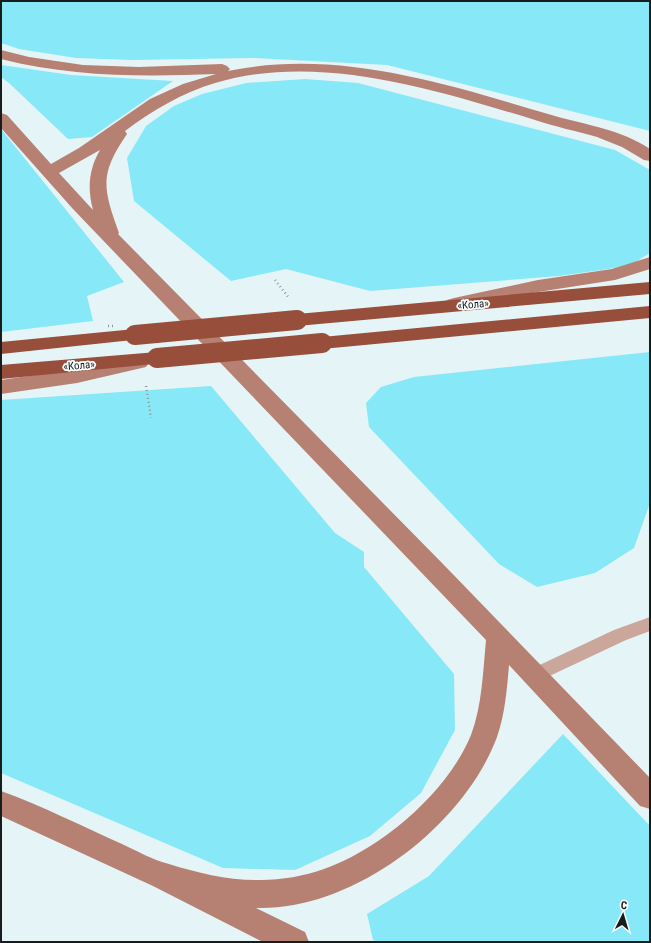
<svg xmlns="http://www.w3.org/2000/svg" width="651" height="943" font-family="'Roboto Condensed',sans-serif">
<rect width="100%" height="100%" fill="#e5f4f6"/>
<path fill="#87e8f8" d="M1 1H650V131L387 65 252 58 133 60 76 58 19 49 1 43Z
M1 65 71 75 173 81 92 137 68 139 9 83 1 77Z
M305 79 358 83 615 150 650 170V253L629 266 559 276 370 291 286 269 231 281 134 201 127 158 146 126 174 106 202 94 246 83Z
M1 129 124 282 87 296 93 321 1 332Z
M650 352V503L634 548 595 573 537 587 499 564 369 427 366 403 381 387 414 377Z
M211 386 335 533 364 552V567L454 674 455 730 421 793 370 836 295 870 223 868 1 773V400Z
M563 734 650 826V942H379L373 940 367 914 429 876Z"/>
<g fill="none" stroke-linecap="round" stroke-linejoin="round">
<path stroke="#919b9d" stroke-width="2.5" stroke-dasharray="1 3" stroke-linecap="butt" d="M275 280 289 298
M146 386 151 418"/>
<path fill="#caa69b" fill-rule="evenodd" d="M650 617V631L626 640 541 680 535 682 529 680 526 675 529 670 614 630Z"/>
<path fill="#b68172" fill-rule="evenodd" d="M1 50 29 57 83 65 139 67 222 64 227 66 230 69 228 71C339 48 449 85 555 116 587 125 622 130 650 149V161L644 160 622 147 597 137C576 131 556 127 535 120 436 90 319 52 215 83 182 93 153 110 125 131L127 134C99 175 103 188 119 233L118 234 443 564 650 778V809L640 806 509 665C507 689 505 714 497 737 464 826 353 911 256 908L305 932 309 942H263L153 886 1 816V791C42 806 82 826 122 844 137 851 153 860 169 864 198 873 230 881 261 880 282 880 304 876 324 869 381 849 448 792 471 735 482 706 483 672 486 640L73 209 1 128V113L7 115 51 164 79 148 150 99 183 84 216 74C143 77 72 77 1 59ZM100 150C89 169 87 188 93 210L59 173Z
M650 257V269L615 280 538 292 454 310 447 308 444 304 447 300 454 298 538 280 612 269Z
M139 355 146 357 149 362 146 367 77 383 1 394V380L77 369Z"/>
<path fill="#974e3b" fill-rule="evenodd" d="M650 282V294L297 326 290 324 287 320 290 316 297 314Z
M650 306V318L322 349 315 347 312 343 315 339 322 337Z
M135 329 142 331 145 335 142 339 1 354V342Z
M157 352 164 353 167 358 164 363 1 379V365Z"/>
<path stroke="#919b9d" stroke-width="2.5" stroke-dasharray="1 3" stroke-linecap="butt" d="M108 326H115"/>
<path stroke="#974e3b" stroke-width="20" d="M135 335 297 320
M157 358 322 343"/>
</g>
<g text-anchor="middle" stroke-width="3.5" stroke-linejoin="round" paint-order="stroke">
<g font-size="11" fill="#171c1d" stroke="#fbfeff">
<text transform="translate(473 304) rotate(-5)" y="4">«Кола»</text>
<text transform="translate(79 365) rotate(-5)" y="4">«Кола»</text>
</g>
</g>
<rect width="651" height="943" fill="none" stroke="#171c1d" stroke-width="4"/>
<g transform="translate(623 915) rotate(5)" stroke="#fbfeff" stroke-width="3" paint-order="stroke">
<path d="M0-3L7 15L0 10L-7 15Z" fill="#171c1d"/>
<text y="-6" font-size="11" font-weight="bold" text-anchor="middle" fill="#171c1d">С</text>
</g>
</svg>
